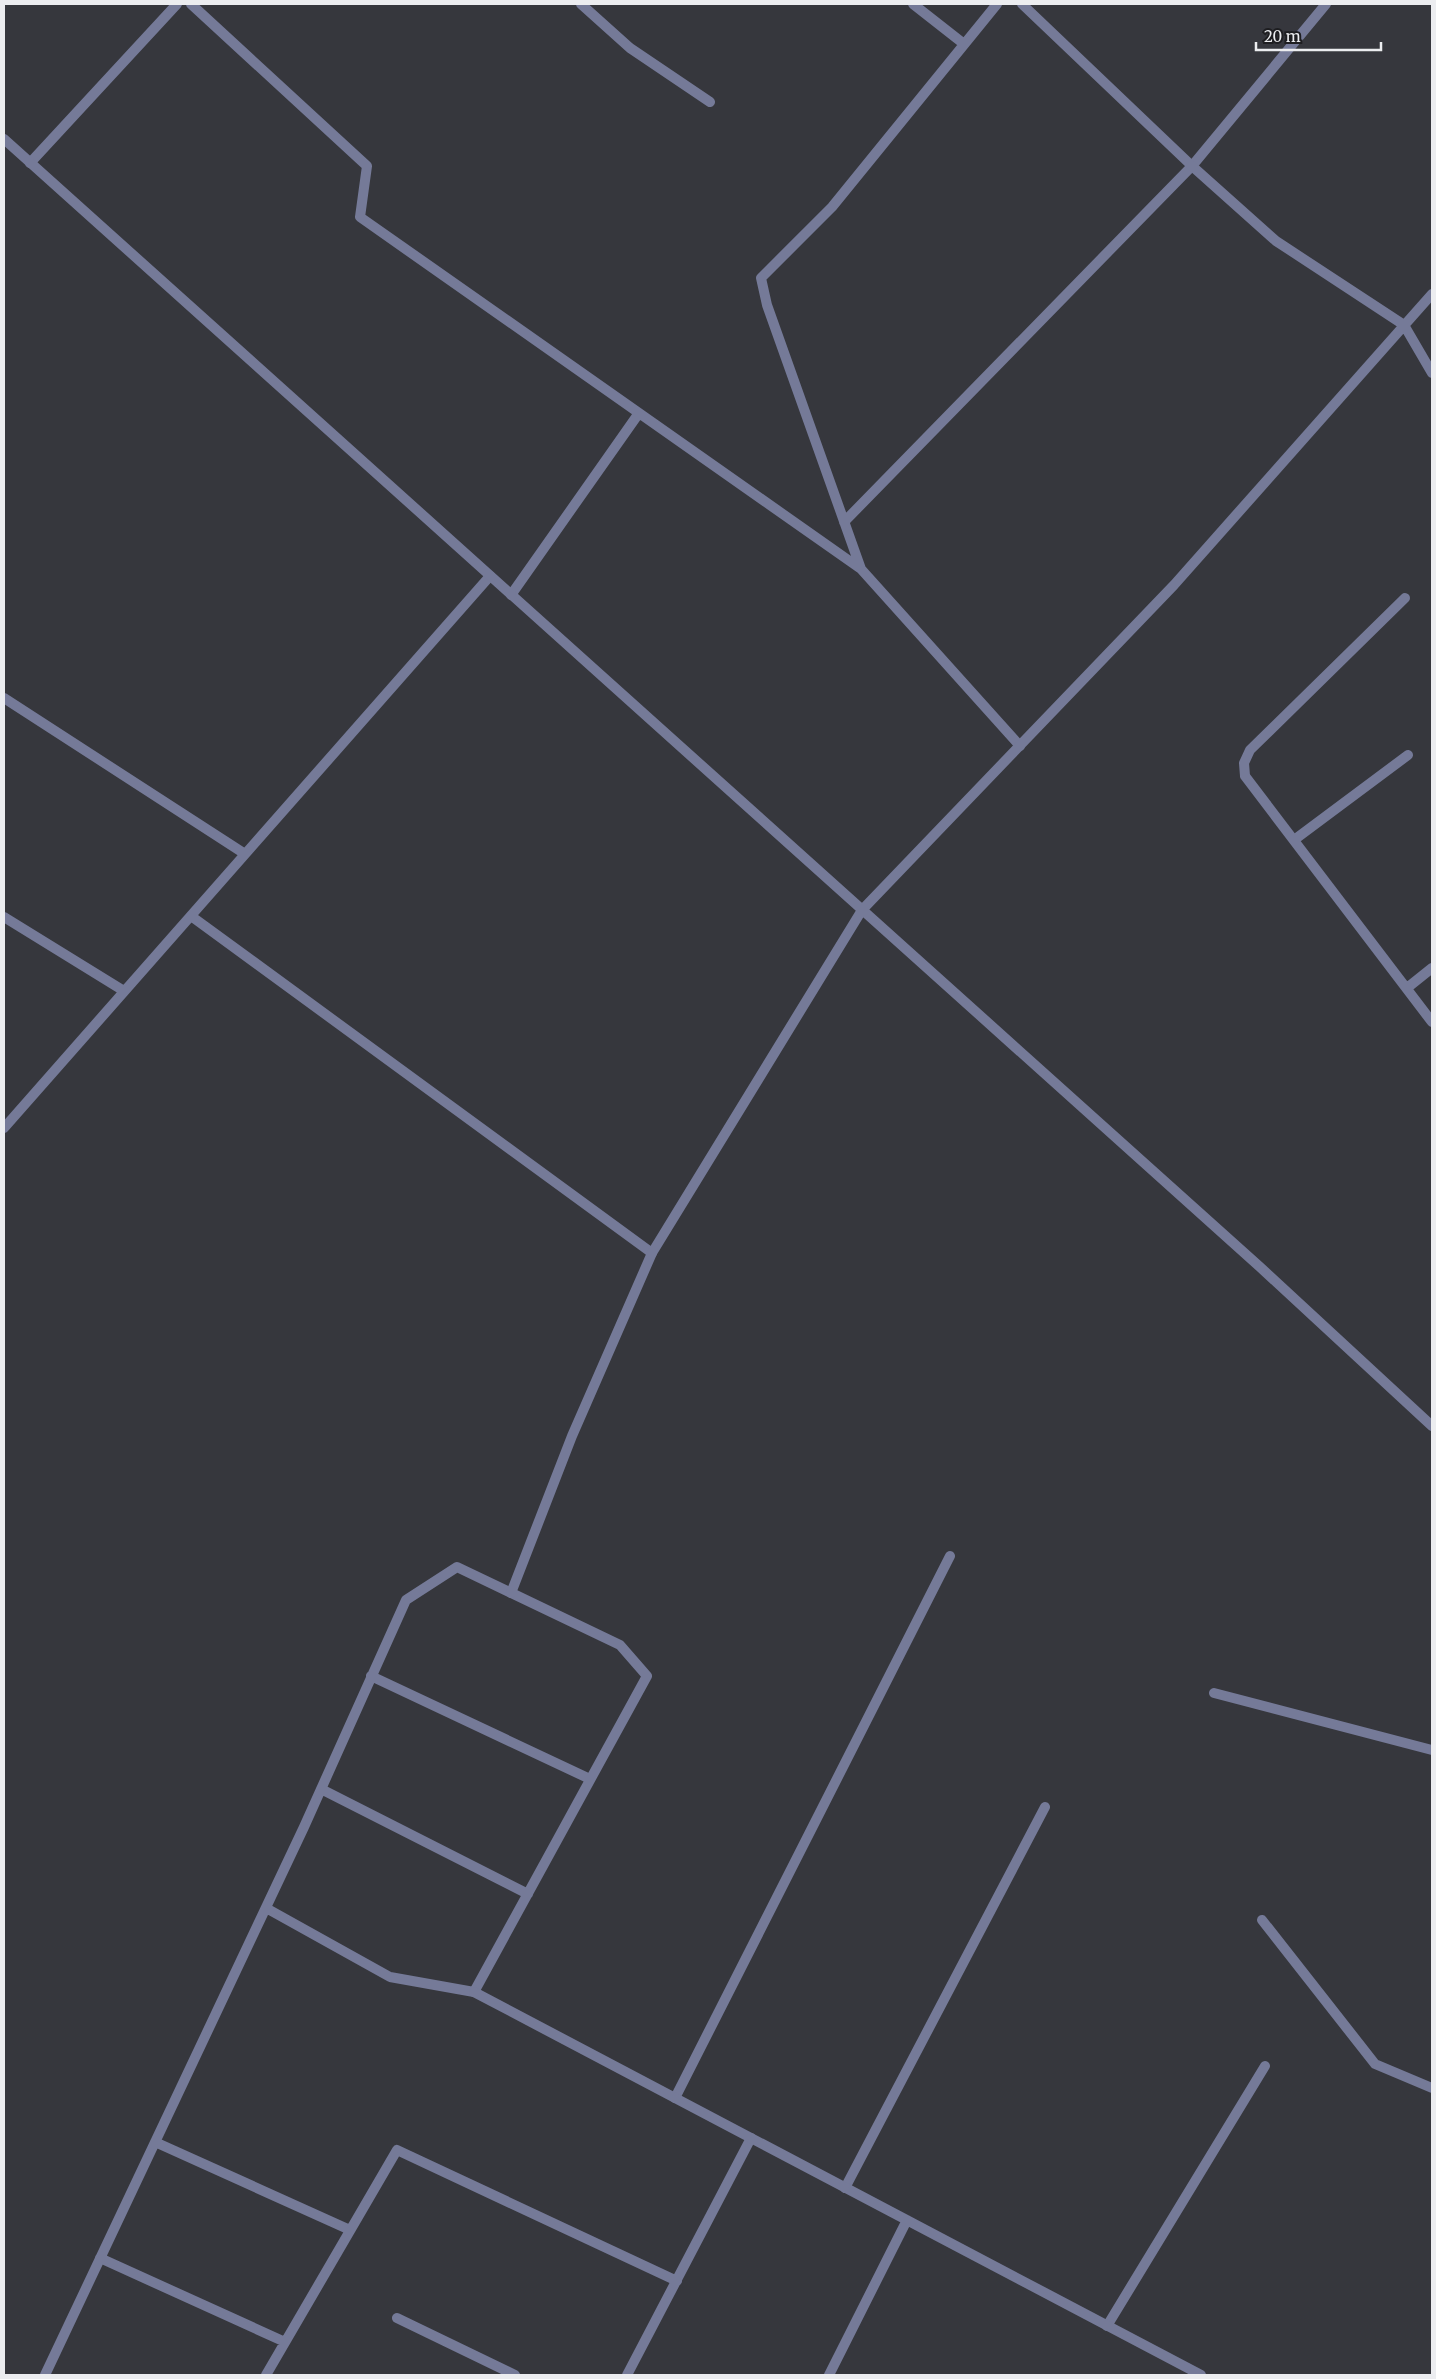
<svg xmlns="http://www.w3.org/2000/svg" width="1436" height="2379" font-family="Merriweather,serif">
<rect width="100%" height="100%" fill="#36373d"/>
<g fill="none" stroke-linecap="round" stroke-linejoin="round">
<path stroke="#757a98" stroke-width="10" d="M191 4 367 166 360 217 861 569
M581 4 630 48 710 102
M913 4 964 44
M997 4 832 207 761 278 767 305 861 569 1020 746
M30 163 177 4
M844 522 1192 166 1326 4
M511 595 639 413
M4 698 245 854
M191 916 652 1253
M4 917 124 991
M4 1128 490 576
M371 1676 590 1779
M1214 1693 1432 1750
M321 1789 528 1894
M1262 1920 1375 2064 1432 2088
M675 2098 950 1556
M155 2142 350 2230
M845 2188 1045 1807
M100 2258 285 2342
M397 2318 515 2375
M1107 2326 1265 2066
M45 2375 304 1827 406 1600 457 1567 620 1645 647 1676 474 1992 390 1977 266 1908
M266 2375 397 2150 677 2281
M627 2375 751 2138"/>
<path stroke="#757a98" stroke-width="10" d="M1022 4 1192 166 1276 241 1404 325 1432 373
M4 139 1260 1267 1432 1426
M1405 598 1250 750 1244 763 1245 776 1432 1022
M1294 840 1408 755
M1407 988 1432 968
M511 1593 572 1436 652 1253 862 910 1174 585 1432 294
M474 1992 1201 2375
M829 2375 907 2220"/>
</g>
<rect width="1436" height="2379" fill="none" stroke="#ecedf0" stroke-width="10"/>
<path d="M1256 42v8h125v-8" fill="none" stroke="#ecedf0" stroke-width="2.5"/>
<text x="1264" y="42" font-size="15" fill="#ecedf0" stroke="#1e1e21" stroke-width="4" paint-order="stroke">20 m</text>
</svg>
